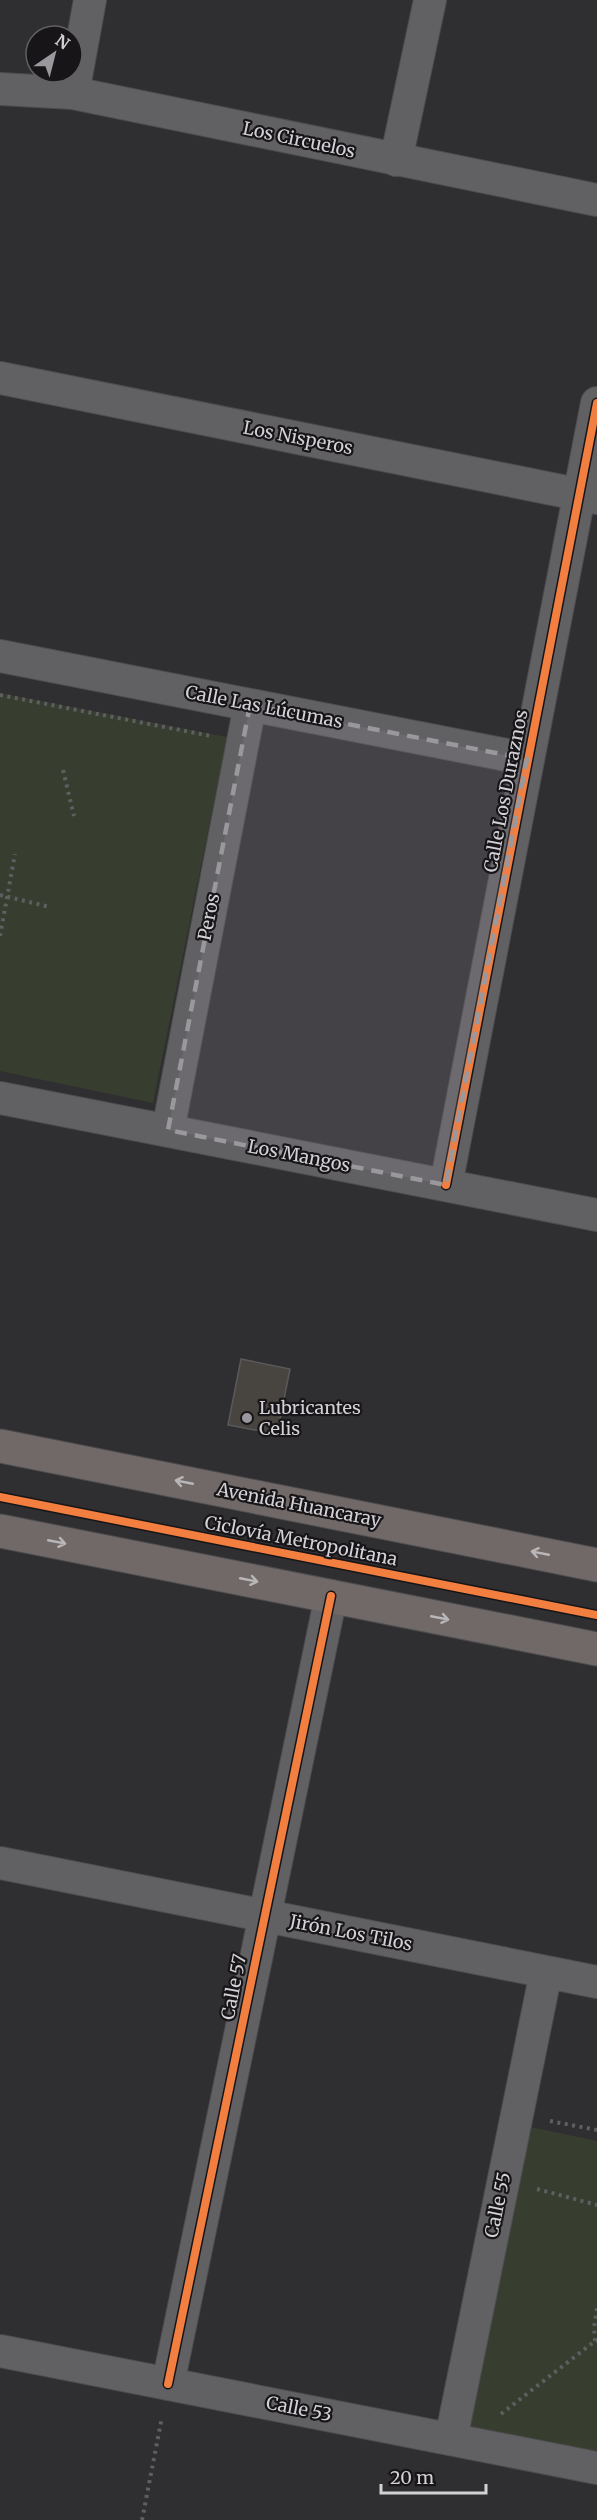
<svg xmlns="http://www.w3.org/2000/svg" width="597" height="2520" font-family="Merriweather,serif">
<rect width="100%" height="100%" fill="#2f2e31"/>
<path fill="#373e2f" d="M0 693 227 737 153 1103 0 1071Z
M526 2126 597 2141V2454L467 2430Z"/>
<path fill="#484440" stroke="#5b595a" stroke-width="1.5" d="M241 1359 290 1369 277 1434 228 1425Z"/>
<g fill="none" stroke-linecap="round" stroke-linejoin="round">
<g stroke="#4c4b4e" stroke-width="34">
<path id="minor" d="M0 89 73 93 597 200
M73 93 90 0
M396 160 430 0
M0 378 597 498
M0 656 527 759
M0 1098 597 1215
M168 1130 250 705
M446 1185 597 403
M0 1863 597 1982
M0 2351 597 2468
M168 2384 331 1596
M451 2439 546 1972"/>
</g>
<g stroke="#4c4b4e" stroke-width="35">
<path id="primary" d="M0 1446 597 1565
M0 1531 597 1649"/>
</g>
<path stroke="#5f5e60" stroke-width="4" stroke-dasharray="3 4.5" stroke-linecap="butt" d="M0 695 211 736
M63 770 74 816
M0 895 50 907
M0 936 15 854
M550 2121 597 2130
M537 2189 597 2205
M595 2341 594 2328 597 2308
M501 2414 595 2341H597
M142 2520 162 2417"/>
<use href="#minor" stroke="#616063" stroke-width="32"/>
<use href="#primary" stroke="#706967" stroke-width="33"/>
<g stroke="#171518" stroke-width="11">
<path id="cycleway" d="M446 1185 597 403
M0 1497 597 1615
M168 2384 331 1596"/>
</g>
<use href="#cycleway" stroke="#f27e40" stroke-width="8"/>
</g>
<defs><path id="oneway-shaft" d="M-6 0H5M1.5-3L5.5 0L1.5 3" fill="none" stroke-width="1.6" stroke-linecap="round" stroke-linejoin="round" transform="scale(1.5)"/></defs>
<g stroke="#bab7ba">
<use href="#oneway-shaft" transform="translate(184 1482) rotate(-169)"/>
<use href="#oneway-shaft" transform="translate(57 1542) rotate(11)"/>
<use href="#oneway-shaft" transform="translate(540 1553) rotate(-169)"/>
<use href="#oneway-shaft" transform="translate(249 1580) rotate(11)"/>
<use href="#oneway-shaft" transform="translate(440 1618) rotate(11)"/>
</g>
<path fill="#9a989c" fill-opacity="0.2" stroke="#9a989c" stroke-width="4.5" stroke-dasharray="12 8" stroke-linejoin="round" d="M250 705 527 759 446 1185 168 1130Z"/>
<circle fill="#9a989c" stroke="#171518" stroke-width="2" cx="247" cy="1418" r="6"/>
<g text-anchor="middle" stroke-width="4.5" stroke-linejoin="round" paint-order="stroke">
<g font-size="18" fill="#d3d1d5" stroke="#171518">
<text transform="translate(299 140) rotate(12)" y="6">Los Circuelos</text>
<text transform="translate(298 438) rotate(11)" y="6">Los Nisperos</text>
<text transform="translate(264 707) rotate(11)" y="6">Calle Las Lúcumas</text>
<text transform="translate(506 791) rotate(-79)" y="6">Calle Los Duraznos</text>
<text transform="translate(209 917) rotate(-79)" y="6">Peros</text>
<text transform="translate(299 1156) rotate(11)" y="6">Los Mangos</text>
<text transform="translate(299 1505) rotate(11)" y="6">Avenida Huancaray</text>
<text transform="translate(301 1541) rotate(11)" y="6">Ciclovía Metropolitana</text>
<text transform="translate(351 1933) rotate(11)" y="6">Jirón Los Tilos</text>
<text transform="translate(234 1987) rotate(-79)" y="6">Calle 57</text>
<text transform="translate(498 2205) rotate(-78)" y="6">Calle 55</text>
<text transform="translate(299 2409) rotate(11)" y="6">Calle 53</text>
</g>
<g font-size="18" fill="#d3d1d5" stroke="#171518" text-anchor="start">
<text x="259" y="1414">Lubricantes<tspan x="259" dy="21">Celis</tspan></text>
</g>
</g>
<g transform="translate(54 54) rotate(35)"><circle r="28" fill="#171518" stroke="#626064" stroke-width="1.5"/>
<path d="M0-4.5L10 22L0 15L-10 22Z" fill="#9a989c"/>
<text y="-9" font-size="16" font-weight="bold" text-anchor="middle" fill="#d3d1d5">N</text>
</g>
<path d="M381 2484v9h105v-9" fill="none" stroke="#d3d1d5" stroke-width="3"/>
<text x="390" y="2484" font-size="18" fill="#d3d1d5" stroke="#171518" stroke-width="4.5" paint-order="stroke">20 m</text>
</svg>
